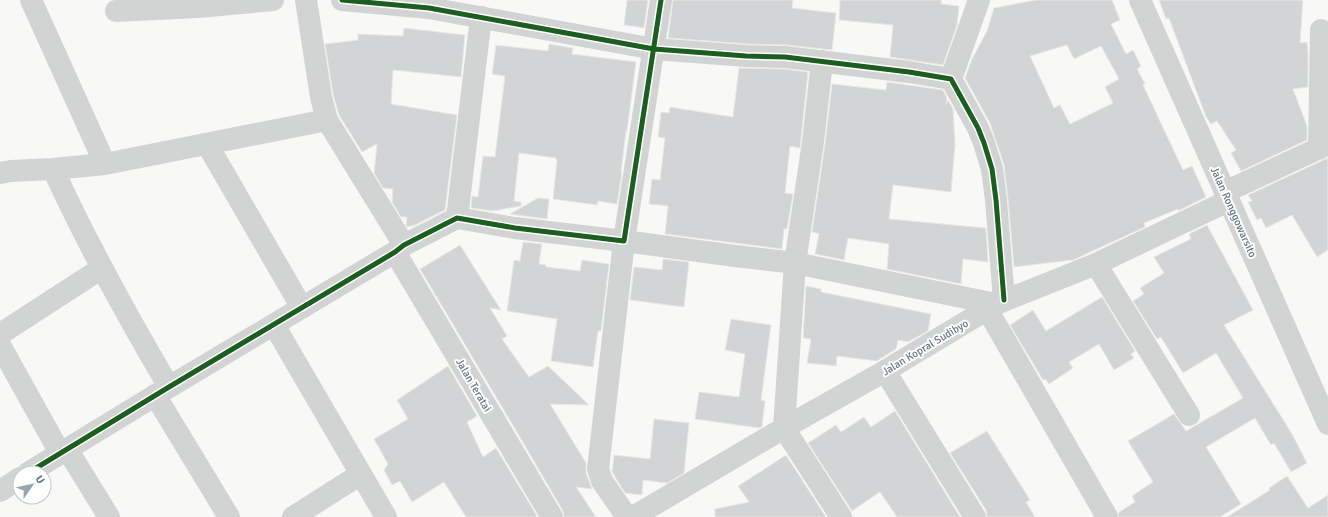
<svg xmlns="http://www.w3.org/2000/svg" width="1328" height="517" font-family="Signika,sans-serif">
<rect width="100%" height="100%" fill="#f8f8f7"/>
<path fill="#d3d4d5" stroke="#e8e8e6" fill-rule="evenodd" d="M627 0H648L644 28 624 25Z
M673 0H793L792 8 836 13 832 50 786 45 747 44 668 38Z
M840 0H941V4L959 6 957 25 943 65 890 57 893 25 839 20Z
M1036 0H1112L1120 20 1111 24 1126 54 1133 50 1141 66 1137 69 1145 84 1143 85 1183 170 1192 166 1206 197 1178 211V209L1144 223 1145 227 1073 260 1014 267 1008 199 1004 165 990 123 965 78 972 59 987 31 994 8ZM1067 45 1074 59 1101 46 1119 79 1105 87 1113 103 1070 124 1060 105 1054 108 1030 56Z
M1159 0H1303L1300 43 1307 42 1308 52V87L1293 89 1307 126V140L1241 171 1231 153 1236 150 1217 121 1211 124 1206 117 1169 18 1166 19Z
M404 28 465 35 461 77 393 70 391 104 457 115 445 210 415 225 407 227 406 225 407 217H401L392 202 393 189 383 188 374 173 377 144 362 152 339 115 333 94 325 44 358 40V34L403 36Z
M549 44 573 48 572 54 636 62 627 131H626L621 172H622L617 204 598 201 597 205 553 199 557 160H556V158L519 153 514 201 521 202V206L493 211 471 208 472 196 478 197 483 156 495 157 505 76 492 74 496 45 548 51Z
M739 68 784 69 808 72 800 148 790 146 785 193 793 194 787 229H784L782 249 665 234 668 206 649 204 652 179 660 180 665 138 658 137 661 112 669 113 670 107 733 117Z
M887 82 943 90 947 98 946 104 948 100 953 109 955 145 951 192 893 185 889 219 986 228 988 262 963 259 961 284 887 269 889 244 848 238 844 260 815 254 819 234 812 232 825 144 832 84 886 90Z
M1328 158V250L1317 257 1292 215 1266 228 1261 218 1257 220 1248 202 1252 201 1248 195Z
M538 198 549 199 547 219 510 214Z
M1207 225 1253 310 1224 325 1292 434 1307 463 1291 472 1274 443 1271 445 1255 418 1206 447 1241 504 1220 517H1119L1118 513 1135 502 1132 496 1153 482 1128 441 1174 414 1186 431 1243 398 1216 353 1183 373 1161 337 1157 339 1133 301 1144 294 1140 288 1164 273 1154 257 1191 239 1189 234Z
M523 242 542 244 539 264 546 265V267L580 271 582 260 609 264 601 331H598L593 367 551 361 557 319 507 311 514 260 520 261Z
M460 245 501 310 490 308 507 336 502 339 529 377 548 366 589 405 550 404 586 463V473L592 489 576 487 596 517H564L563 511 518 434 420 269Z
M663 259 689 262 684 307 630 300 634 267 662 270Z
M806 286 821 289V292L931 314 928 331 908 342 898 340 896 349 877 361 837 356 836 366 807 363 811 339 803 338Z
M1102 297 1135 351 1131 354 1134 358 1114 370 1099 344 1069 362 1073 368 1049 384 1045 379 1043 380 1010 325 1033 310 1046 331Z
M731 319 771 325 761 400 765 401 762 427 759 428 695 419 699 392 739 397 745 354 725 350Z
M448 366 477 416 467 422 483 457 496 448 537 516 536 517H466L444 482 412 502 400 481 392 485 384 470 388 464 374 439 408 419 397 400Z
M895 411 960 517H897L880 492 852 511 808 443 836 425 841 432 864 417 871 427Z
M654 419 689 423 684 473 667 483 643 480 642 495 625 493 612 472 614 455 650 459Z
M987 431 1030 500 1026 502 1035 517H987L986 510 950 453Z
M786 455 826 517H715V509L749 502 738 486Z
M1287 476 1308 508 1328 495V517H1227L1270 490 1269 488Z"/>
<g fill="none" stroke-linecap="round" stroke-linejoin="round">
<path stroke="#d2d3d3" stroke-width="22" d="M31 0 105 164
M306 0 321 97 327 120 404 245
M342 0 429 8 654 49 746 56 785 57 909 72 951 79 978 128 984 143 992 169 996 200 1004 300
M1140 0 1328 424
M116 11 198 7 273 0
M822 61 813 142 795 263 784 428 841 517
M951 79 979 0
M207 144 302 308
M1319 149 1321 30
M53 169 105 164 327 120
M0 173 11 171 53 169C87 243 127 316 169 387
M1225 192 1328 144
M457 218 481 17
M395 252C448 340 499 429 552 517
M1096 264 1189 415
M987 309 1107 517
M274 325 386 517
M0 334 102 268
M0 345 60 453
M885 371 975 517
M155 395 229 517
M67 449 109 517
M28 473 169 387 395 252 404 245 457 218 515 228 624 241 661 0
M0 491 20 478
M293 517 361 474
M627 517 602 481 598 469 624 241 735 256 795 263 996 304
M633 517 784 428 885 371 996 304 1096 264 1228 201"/>
<g stroke="#fff" stroke-width="8">
<path id="cycleway" d="M342 0 429 8 654 49 746 56 785 57 909 72 951 79 978 128 984 143 992 169 996 200 1004 300
M28 473 169 387 395 252 404 245 457 218 515 228 624 241 661 0"/>
</g>
<use href="#cycleway" stroke="#1b5e20" stroke-width="5"/>
</g>
<g text-anchor="middle" stroke-width="4" stroke-linejoin="round" paint-order="stroke">
<g font-size="11" fill="#65778a" stroke="#fff">
<text transform="translate(1234 212) rotate(66)" y="4">Jalan Ronggowarsito</text>
<text transform="translate(925 347) rotate(-31)" y="4">Jalan Kopral Sudibyo</text>
<text transform="translate(474 385) rotate(60)" y="4">Jalan Teratai</text>
</g>
</g>
<g transform="translate(32 485) rotate(56)"><circle r="19" fill="#ffffff" stroke="#c1c9d0"/>
<path d="M0-3L7 15L0 10L-7 15Z" fill="#98a4b0"/>
<text y="-6" font-size="11" font-weight="bold" text-anchor="middle" fill="#65778a">U</text>
</g>
</svg>
